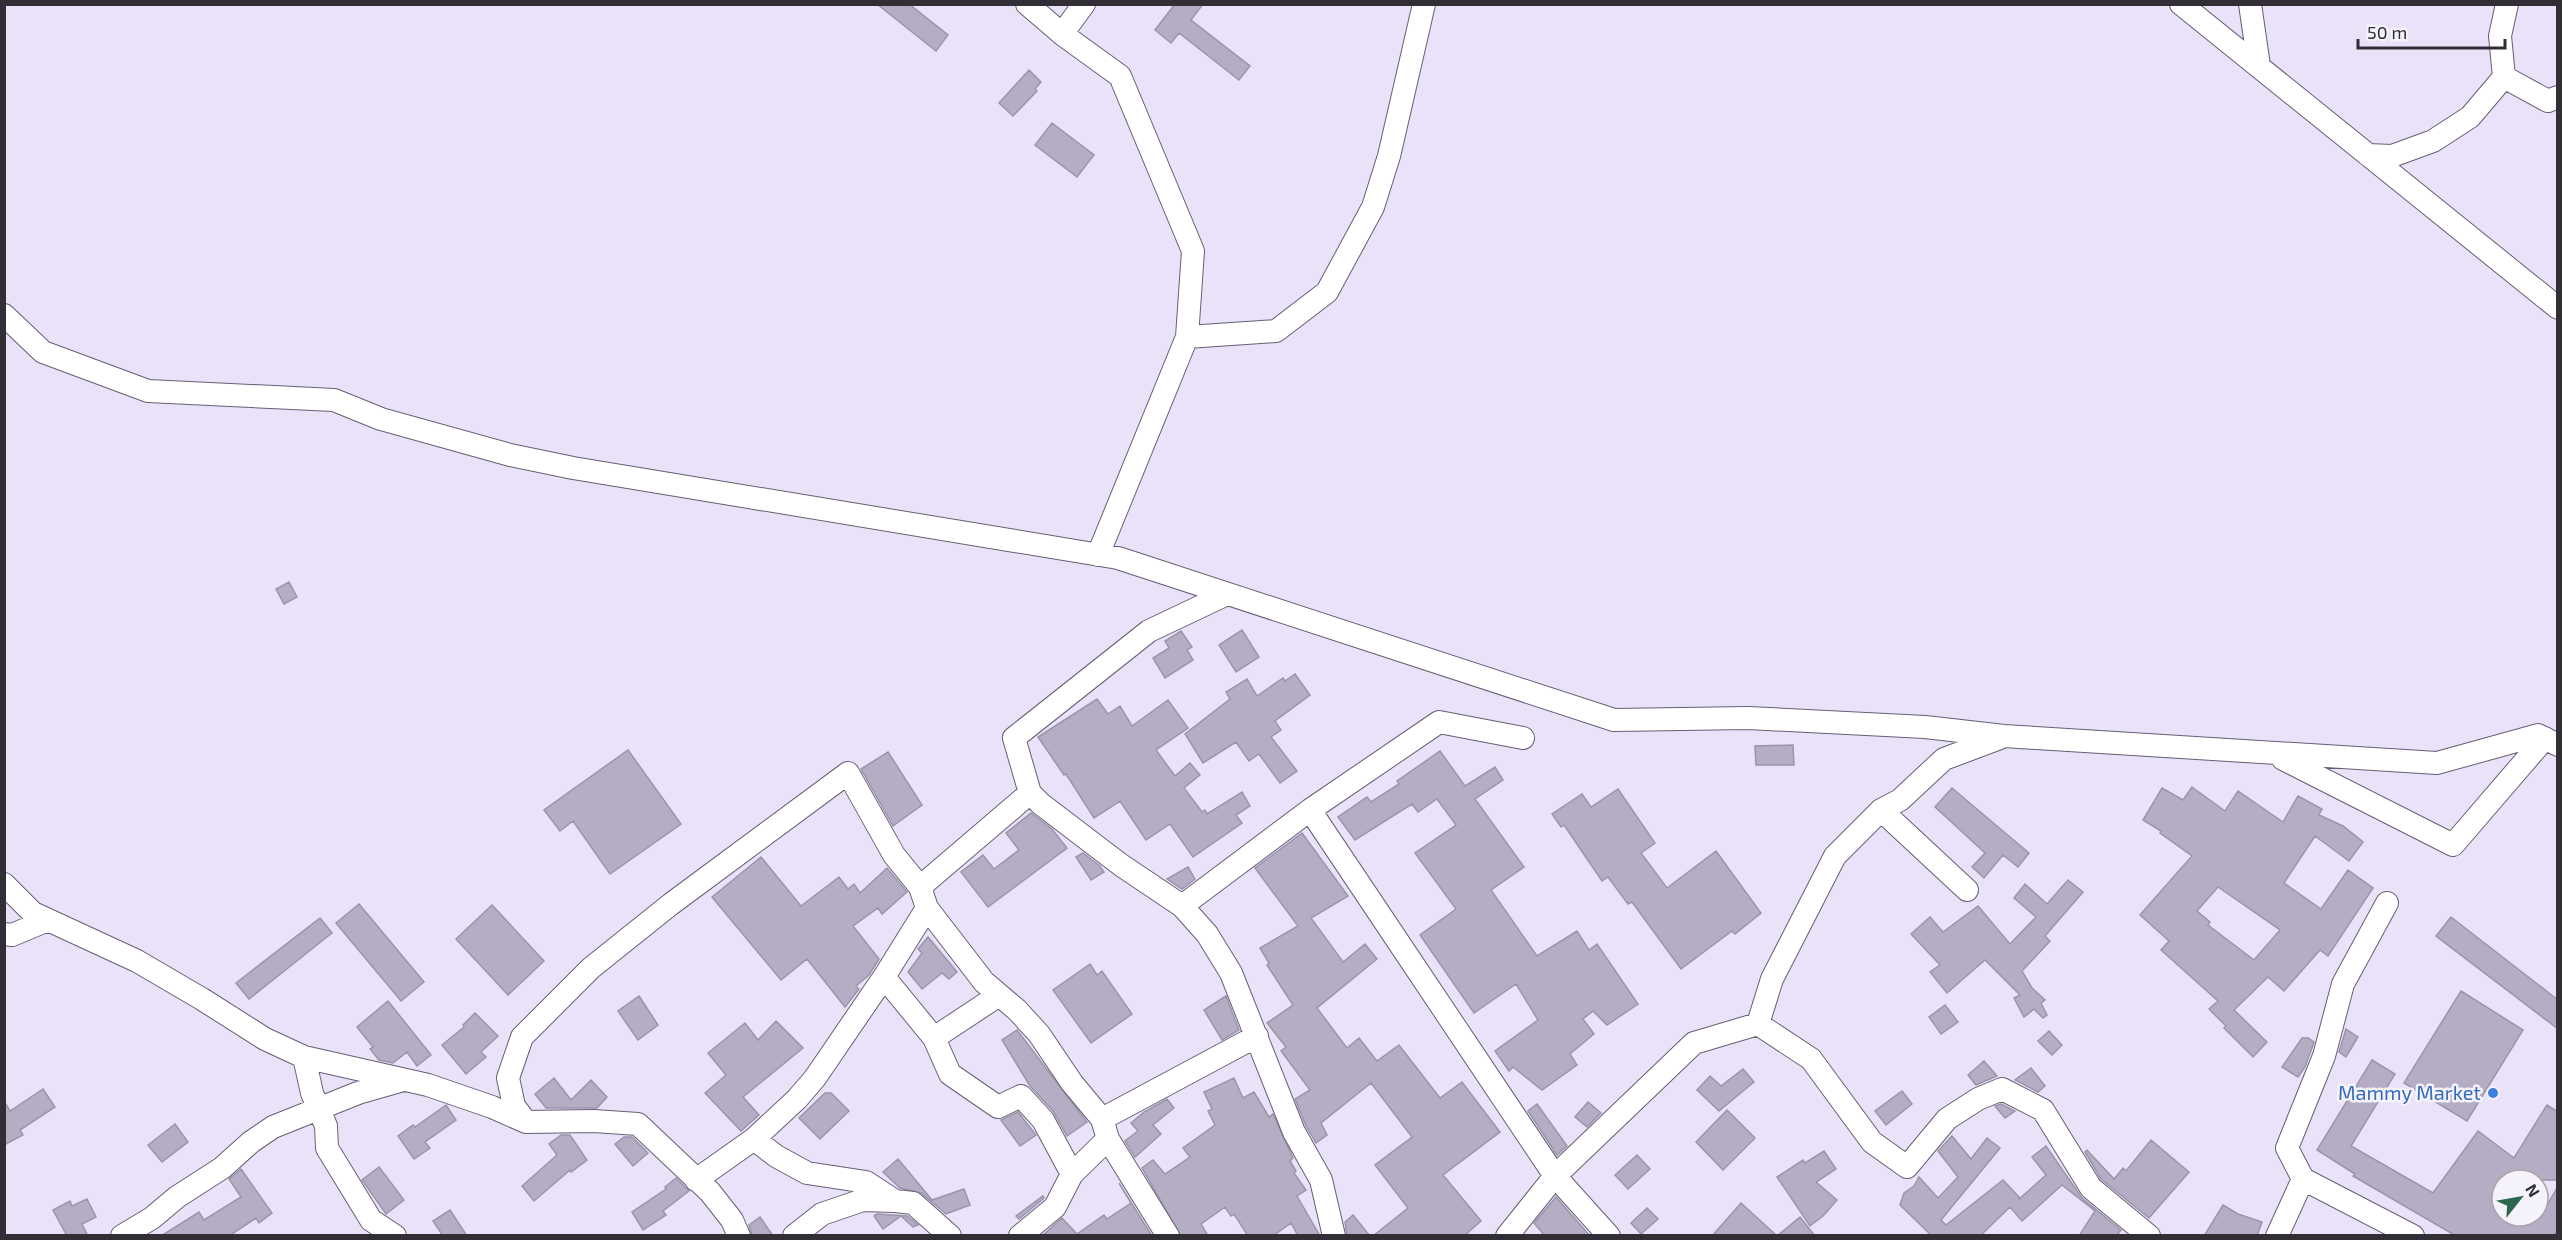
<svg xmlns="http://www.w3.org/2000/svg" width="2562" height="1240" font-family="'Exo 2',sans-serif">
<rect width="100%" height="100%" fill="#eae2f9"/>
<path fill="#b5adc4" stroke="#9c94aa" stroke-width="1.5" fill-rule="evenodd" d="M877 4H909L948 35 936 51Z
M1175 4H1203L1191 20 1250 66 1239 80 1179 33 1171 43 1155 30Z
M1029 70 1041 82 1035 89 1037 91 1013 116 999 103Z
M1052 123 1094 155 1077 177 1035 145Z
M289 582 297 597 284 604 276 589Z
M1242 630 1259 657 1236 672 1219 645Z
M1181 631 1192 647 1187 650 1193 660 1165 678 1153 658 1169 648 1165 641Z
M1295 674 1310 695 1275 721 1281 730 1271 737 1297 771 1280 783 1259 754 1249 761 1236 742 1203 763 1185 734 1230 699 1226 692 1247 679 1257 696 1283 678 1285 681Z
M1097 699 1108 714 1120 706 1132 726 1168 700 1188 728 1156 750 1175 776 1190 763 1200 775 1184 788 1202 812 1205 810 1207 814 1242 792 1250 806 1236 815 1242 823 1193 857 1170 824 1146 840 1120 801 1094 818 1066 774 1064 775 1038 737Z
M1793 745 1794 765H1756L1755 746Z
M628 750 681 824 610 874 573 821 560 831 544 810Z
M1440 751 1465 786 1495 767 1503 780 1475 799 1524 867 1491 890 1537 956 1577 931 1589 950 1597 944 1638 1004 1607 1025 1593 1011 1583 1019 1594 1034 1570 1054 1577 1065 1542 1090 1513 1067 1509 1071 1495 1051 1538 1020 1516 984 1474 1013 1420 935 1456 909 1415 853 1456 825 1437 799 1418 812 1412 804 1355 840 1338 817 1367 797 1371 802 1399 784 1397 781Z
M888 752 922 805 893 826 861 769Z
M2192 787 2225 811 2238 791 2283 822 2298 796 2322 809 2319 815 2343 826 2363 842 2349 861 2315 836 2284 883 2321 909 2348 870 2373 888 2328 956 2320 950 2284 991 2268 977 2234 1010 2267 1042 2253 1057 2224 1028 2226 1026 2209 1009 2218 1001 2161 950 2169 941 2140 915 2192 856 2160 833 2161 831 2143 820 2162 788 2183 800ZM2218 887 2280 930 2254 960 2208 925 2210 922 2197 911Z
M1952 788 2029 853 2018 867 2003 855 1984 878 1972 867 1985 853 1935 807Z
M1618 789 1655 843 1641 853 1667 888 1716 851 1761 913 1735 934 1732 931 1681 969 1632 902 1628 904 1608 877 1602 881 1564 825 1561 827 1552 814 1582 794 1591 807Z
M1031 813 1052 829 1067 848 988 907 961 872 983 855 994 869 1019 850 1006 833Z
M1302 833 1348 896 1311 918 1343 962 1365 944 1377 959 1317 1008 1347 1048 1359 1038 1377 1061 1399 1045 1440 1098 1462 1082 1500 1132 1443 1175 1481 1221 1464 1236H1373L1408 1208 1375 1165 1412 1137 1371 1083 1321 1123 1327 1135 1316 1143 1306 1126 1295 1099 1310 1090 1281 1051 1286 1047 1267 1023 1293 1005 1267 965 1269 963 1260 948 1298 926 1255 868Z
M1083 853 1100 866 1104 872 1091 880 1076 857Z
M761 857 801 906 839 877 848 889 854 884 860 893 887 868 907 892 882 914 878 908 853 926 879 959 869 975 856 986 859 989 845 1007 807 959 781 980 712 897Z
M1188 867 1195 879 1182 889 1167 879Z
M2068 880 2083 892 2045 936 2050 941 2022 971 2032 988 2045 1000 2041 1003 2047 1015 2043 1018 2034 1009 2024 1017 2014 998 2020 995 1985 960 1947 993 1930 972 1940 965 1911 934 1930 917 1943 932 1978 906 2010 944 2036 917 2014 898 2025 884 2047 904Z
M359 904 424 982 401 1001 336 923Z
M492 905 544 961 508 995 456 939Z
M2451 917 2558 1000V1029L2436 936Z
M320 918 332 933 249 999 236 983Z
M928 937 957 972 949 979 942 973 922 989 908 972 922 953 918 949Z
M1090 964 1097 975 1102 971 1132 1014 1091 1043 1053 990Z
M2461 991 2523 1030 2467 1121 2404 1083Z
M639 996 658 1025 638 1040 618 1011Z
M1226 996 1239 1030 1222 1040 1204 1010Z
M388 1001 431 1055 417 1066 407 1052 393 1063 379 1060 370 1049 373 1047 357 1027Z
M1945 1005 1958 1022 1941 1034 1929 1017Z
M475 1013 498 1036 481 1052 486 1057 466 1074 442 1045 464 1027 463 1025Z
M776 1021 803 1048 743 1097 759 1115 741 1131 705 1093 726 1075 708 1053 745 1023 758 1040Z
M2346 1029 2358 1037 2346 1057 2339 1052Z
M1017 1030 1087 1122 1067 1136 1053 1111 1030 1086 1002 1040Z
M2049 1031 2062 1045 2052 1055 2038 1041Z
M2302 1038H2308L2314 1042 2305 1067 2298 1077 2282 1067Z
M2372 1060 2395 1074 2351 1146 2433 1193 2478 1131 2514 1158 2547 1105 2558 1112V1180H2502V1216H2541L2558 1186V1229L2554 1236H2456L2353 1176 2355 1174 2317 1150Z
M1984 1061 1997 1076 1976 1085 1968 1075Z
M2031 1068 2045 1086 2038 1092 2015 1080Z
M1743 1069 1754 1082 1719 1111 1697 1090 1710 1076 1721 1086Z
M554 1078 571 1100 591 1080 607 1097 597 1108H546L535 1094Z
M1234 1078 1243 1098 1254 1092 1269 1117 1273 1114 1293 1158 1290 1161 1296 1171 1294 1173 1306 1190 1297 1196 1320 1236H1298L1291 1223 1273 1236H1248L1234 1214 1231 1216 1225 1207 1201 1224 1208 1236H1181L1142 1168 1153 1160 1165 1174 1190 1157 1183 1148 1215 1125 1208 1111 1212 1109 1204 1092Z
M43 1089 55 1107 20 1130 23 1135 4 1145V1101L10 1111Z
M1902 1091 1912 1104 1886 1125 1875 1111Z
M825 1093H831L849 1111 820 1139 799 1118Z
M1167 1099 1174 1108 1153 1125 1161 1134 1135 1157 1125 1141 1138 1131 1131 1123 1144 1112Z
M1588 1102 1601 1113 1587 1127 1575 1117Z
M1537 1104 1567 1146 1557 1155 1528 1111Z
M2001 1104 2015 1111 2005 1118 1995 1106Z
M446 1105 456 1120 425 1142 430 1148 414 1159 398 1136 413 1125 415 1127Z
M1727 1110 1755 1138 1723 1170 1696 1142Z
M1018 1112 1036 1135 1020 1146 1001 1120Z
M175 1124 188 1142 162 1162 148 1145Z
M561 1135H570L587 1160 571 1172 570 1170 534 1201 522 1186 557 1155 549 1144Z
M1952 1136 1971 1159 1987 1138 2000 1148 1941 1220 1946 1225 2003 1180 2020 1198 2018 1200 2046 1175 2032 1157 2046 1146 2082 1198 2121 1230 2116 1236H2079L2095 1211 2062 1185 2022 1221 2010 1207 1980 1236H1932L1900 1205 1904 1193 1914 1186 1919 1177 1938 1198 1958 1177 1938 1151Z
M624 1137H632L648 1153 633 1166 615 1144Z
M2151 1140 2189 1172 2149 1218 2101 1179 2085 1152 2087 1150 2114 1179 2123 1168 2126 1171Z
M1824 1151 1836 1169 1816 1182 1837 1200 1823 1216 1810 1226 1777 1177 1803 1160 1805 1163Z
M1637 1155 1650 1169 1628 1189 1615 1175Z
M898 1159 932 1200 964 1189 970 1205 946 1214 921 1193 900 1188 883 1172Z
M379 1167 404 1200 386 1214 362 1180Z
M241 1169 272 1213 259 1223 256 1218 229 1236H161L199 1212 204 1220 241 1197 229 1179Z
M676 1178 689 1191 663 1211 666 1215 643 1230 632 1212 666 1189 665 1187Z
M1119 1183 1152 1236H1042L1062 1218 1077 1234 1104 1215 1107 1219 1131 1203Z
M1043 1196 1044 1198 1019 1219 1016 1216Z
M1556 1197 1590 1236H1545L1534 1223Z
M87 1199 96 1217 82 1224 88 1236H67L53 1210 70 1201 72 1206Z
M1741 1203 1777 1236H1712Z
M2223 1205 2238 1214 2262 1222 2257 1236H2204Z
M1647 1208 1658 1219 1641 1234 1631 1223Z
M450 1210 467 1236H443L433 1221Z
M877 1214 907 1216 918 1225 913 1227 901 1216 883 1229 874 1216Z
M1353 1215 1370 1236H1347L1345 1222Z
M760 1217 773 1236H752L749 1225Z
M1800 1217 1815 1236H1777Z"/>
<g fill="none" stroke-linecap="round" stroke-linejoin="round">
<g stroke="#665f73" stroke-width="24">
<path id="street" d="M1027 4 1062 34 1120 76 1193 251 1187 337
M2181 4 2558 308
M2250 4 2259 66
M1062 34 1084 4
M2504 77 2548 101 2558 97
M2368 155 2392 156 2433 141 2470 117 2504 77 2500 36 2507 4
M4 315 43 352 148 391 334 400 381 419 510 455 573 468 1118 558 1614 720 1748 718 1925 727 2004 736 2437 763 2538 735 2558 745
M1098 555 1187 337 1276 331 1327 292 1373 207 1389 156 1424 4
M1227 594 1149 631 1014 738 1030 793 1041 804 1121 865 1182 906 1207 934 1231 973 1294 1132 1321 1180 1334 1236
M2283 759 2453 845 2545 738
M1310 810 1555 1176 1609 1236
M1881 810 1967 890
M4 884 33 913 137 961 202 999 265 1039 304 1057 428 1085 492 1107 526 1122 594 1121 638 1124 710 1192 732 1220 739 1236
M920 887 1030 793
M1182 906 1310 810 1439 722 1523 738
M4 934 12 935 48 920
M884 977 934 1038 950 1074 998 1107 1021 1096 1043 1120 1072 1174
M1758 1024 1772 979 1835 856 1881 810 1900 800 1944 759 2000 738
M934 1038 999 995
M304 1057 312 1093 326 1126 327 1148 371 1220 395 1236
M1102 1119 1257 1036
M526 1122 514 1106 508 1078 522 1037 591 968 671 904 848 773 894 855 920 887 927 908 984 982 1017 1010 1039 1034 1072 1083 1102 1119 1108 1139 1168 1236
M754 1139 776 1156 807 1173 866 1182 895 1201 913 1203 950 1236
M2303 1179 2413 1236
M696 1180 754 1139 797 1099 815 1078 884 977 927 908
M122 1236 152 1218 177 1197 222 1168 251 1142 273 1127 358 1093 400 1081
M794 1236 822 1214 863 1200 894 1201
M1020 1236 1055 1207 1072 1174 1108 1139
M1507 1236 1555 1176 1694 1043 1758 1024 1811 1059 1872 1142 1907 1167 1947 1119 1978 1099 2002 1089 2043 1110 2091 1188 2149 1236
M2277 1236 2303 1179 2287 1148 2324 1056 2343 984 2387 903"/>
</g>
<use href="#street" stroke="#fff" stroke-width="22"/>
</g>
<circle fill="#3f7fe0" stroke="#f5f2fb" stroke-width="2" cx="2493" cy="1093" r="6"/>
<g text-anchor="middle" stroke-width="5" stroke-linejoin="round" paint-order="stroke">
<g font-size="20" fill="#366cbe" stroke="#f5f2fb" text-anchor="end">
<text x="2481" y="1100">Mammy Market</text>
</g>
</g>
<rect width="2562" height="1240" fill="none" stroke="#312e36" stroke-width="12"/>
<g transform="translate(2520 1198) rotate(59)"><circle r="28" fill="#f5f2fb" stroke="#a7a4ac" stroke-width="1.5"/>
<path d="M0-4.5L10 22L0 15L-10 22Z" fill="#2f674e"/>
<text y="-9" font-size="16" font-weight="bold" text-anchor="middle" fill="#312e36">N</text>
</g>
<path d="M2358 39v9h147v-9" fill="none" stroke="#312e36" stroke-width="3"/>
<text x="2367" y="39" font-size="18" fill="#312e36" stroke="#f5f2fb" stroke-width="4.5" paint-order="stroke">50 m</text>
</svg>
